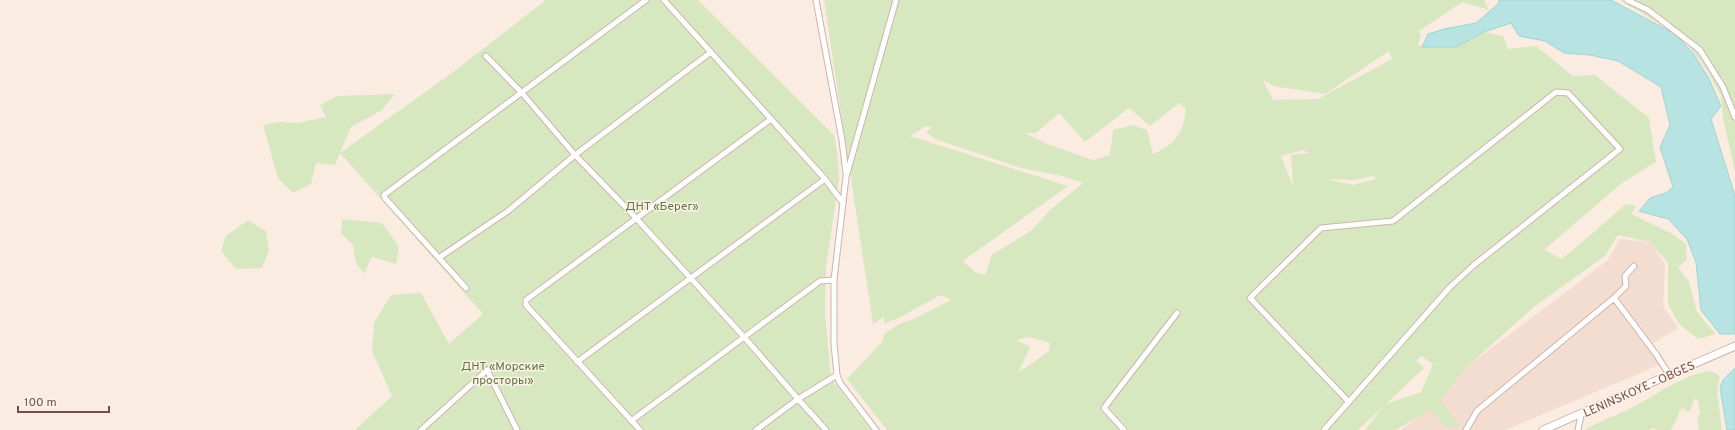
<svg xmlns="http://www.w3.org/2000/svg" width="1735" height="430" font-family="Overpass,sans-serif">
<rect width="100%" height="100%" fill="#fbece1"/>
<path fill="#f2ddd0" d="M1620 239 1650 242 1665 264 1663 306 1678 328 1649 346 1659 365 1506 430H1401L1440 400 1470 364 1607 261Z"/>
<path fill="#d7e8c1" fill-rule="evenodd" d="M546 0H698L834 135 838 157 839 180 826 267 825 313 831 378 871 430H355L392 396 372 351 374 323 391 295 421 293 449 344 483 314 340 153 335 165 316 163 311 184 293 193 278 178 263 125 280 122 297 123 326 117 320 105 337 96 395 94 382 110 351 127 340 153 452 73Z
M824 0H1484L1489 10 1462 2 1419 31 1421 34 1418 46 1456 47 1484 32 1503 36 1508 49 1536 46 1573 76 1595 75 1649 118 1656 162 1622 183 1544 250 1562 259 1626 204 1636 206 1631 214 1671 233 1686 244 1687 260 1678 267 1689 282 1697 312 1715 334 1698 339 1679 324 1668 304V263L1650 242 1618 235 1605 256 1535 306 1470 364 1440 400 1460 426 1446 427 1430 410 1396 430H1365L1383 407 1358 430H887L847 379 882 342 885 333 901 323 914 319 951 300 940 295 903 316 884 324V317L873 324ZM1389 51 1392 59 1318 99 1273 100 1262 79 1273 86 1325 94ZM1179 103 1186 109C1183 133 1175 145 1153 154L1147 130 1134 125 1113 130 1110 155 1093 160 1050 145 1025 133H1036L1059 113 1085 142 1129 108 1150 126ZM926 126 932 127 926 132 935 139 1021 168 1062 176 1083 183 1051 209 1032 230 992 255 985 275 975 272 963 261 1068 186 910 136ZM1303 150 1309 153 1291 155 1293 186 1281 156ZM1374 176 1375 179 1353 185 1326 179 1352 180ZM1030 337 1050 343 1049 351 1018 373 1030 347 1016 340ZM1421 356 1433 364 1421 392 1386 404 1424 368 1416 361Z
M1620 0H1735V172L1723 118 1721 96 1707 70 1683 38Z
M342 219 382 223 399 247 396 264 372 257 364 274 356 263 353 245 341 233Z
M248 220 266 231 269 251 262 268 236 269 221 251 226 236Z
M1711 371 1720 376 1717 392 1722 430H1699L1697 416 1700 413 1698 400 1695 398 1690 411H1686L1683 408 1680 410 1677 419 1671 430H1657L1653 428 1649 430H1585C1598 421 1613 417 1627 410 1655 397 1679 375 1711 371Z"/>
<path fill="#b7e3e2" stroke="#9dd5d3" d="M1499 0H1611L1675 34 1693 53 1708 77 1721 106 1711 119 1735 196V334H1720L1701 310 1696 262 1687 239 1668 219 1639 211 1650 198 1666 193 1673 187 1660 147 1670 125 1661 87 1618 61 1590 55 1564 53 1545 41 1519 36 1511 23 1484 32 1456 47H1422L1428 34 1444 29 1476 23 1498 4Z
M1735 368V430H1727L1720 388 1723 380Z"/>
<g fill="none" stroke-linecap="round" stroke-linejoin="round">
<g stroke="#ceb4ab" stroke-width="7">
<path id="street" d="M664 0 825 179 843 203
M816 0 842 140 846 174
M1627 0 1648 10 1700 50 1723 87 1735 117
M486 56 522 93 575 155 636 218 745 338 798 399 837 375
M440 257 508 211 575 155 711 52
M466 288 385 198 384 195 646 0
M1614 298 1656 354 1670 376
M577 362 825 179
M631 421 820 281 834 280
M421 430 487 370 517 430
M640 430 526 305V300L771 119
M756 430 798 399 826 430
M876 430 840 383 837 375 834 344V280L846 177 896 0
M1124 430 1104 408 1177 313
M1324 430 1450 287 1474 265 1620 149 1568 93 1556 92 1393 221 1321 228 1250 298 1349 402
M1466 430 1477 411 1614 298 1626 286 1625 276 1634 266
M1578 430 1581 415"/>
</g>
<g stroke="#d0b3a9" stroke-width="9">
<path id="secondary" d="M1543 430 1735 346"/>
</g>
<use href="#street" stroke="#fff" stroke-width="5"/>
<use href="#secondary" stroke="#fff" stroke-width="7"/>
</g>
<g text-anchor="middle" stroke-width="3" stroke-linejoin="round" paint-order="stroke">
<g font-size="12" fill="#5b7742" stroke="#fef1e7">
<text x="662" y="210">ДНТ «Берег»</text>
<text x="503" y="370">ДНТ «Морские<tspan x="503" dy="14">просторы»</tspan></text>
</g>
<g font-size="12" fill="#715049" stroke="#fef1e7">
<text transform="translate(1639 389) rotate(-24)" y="4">LENINSKOYE - OBGES</text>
</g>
</g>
<path d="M18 406v6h91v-6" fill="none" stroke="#715049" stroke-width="2"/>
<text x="24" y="406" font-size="12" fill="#715049" stroke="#fef1e7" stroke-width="3" paint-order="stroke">100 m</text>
</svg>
